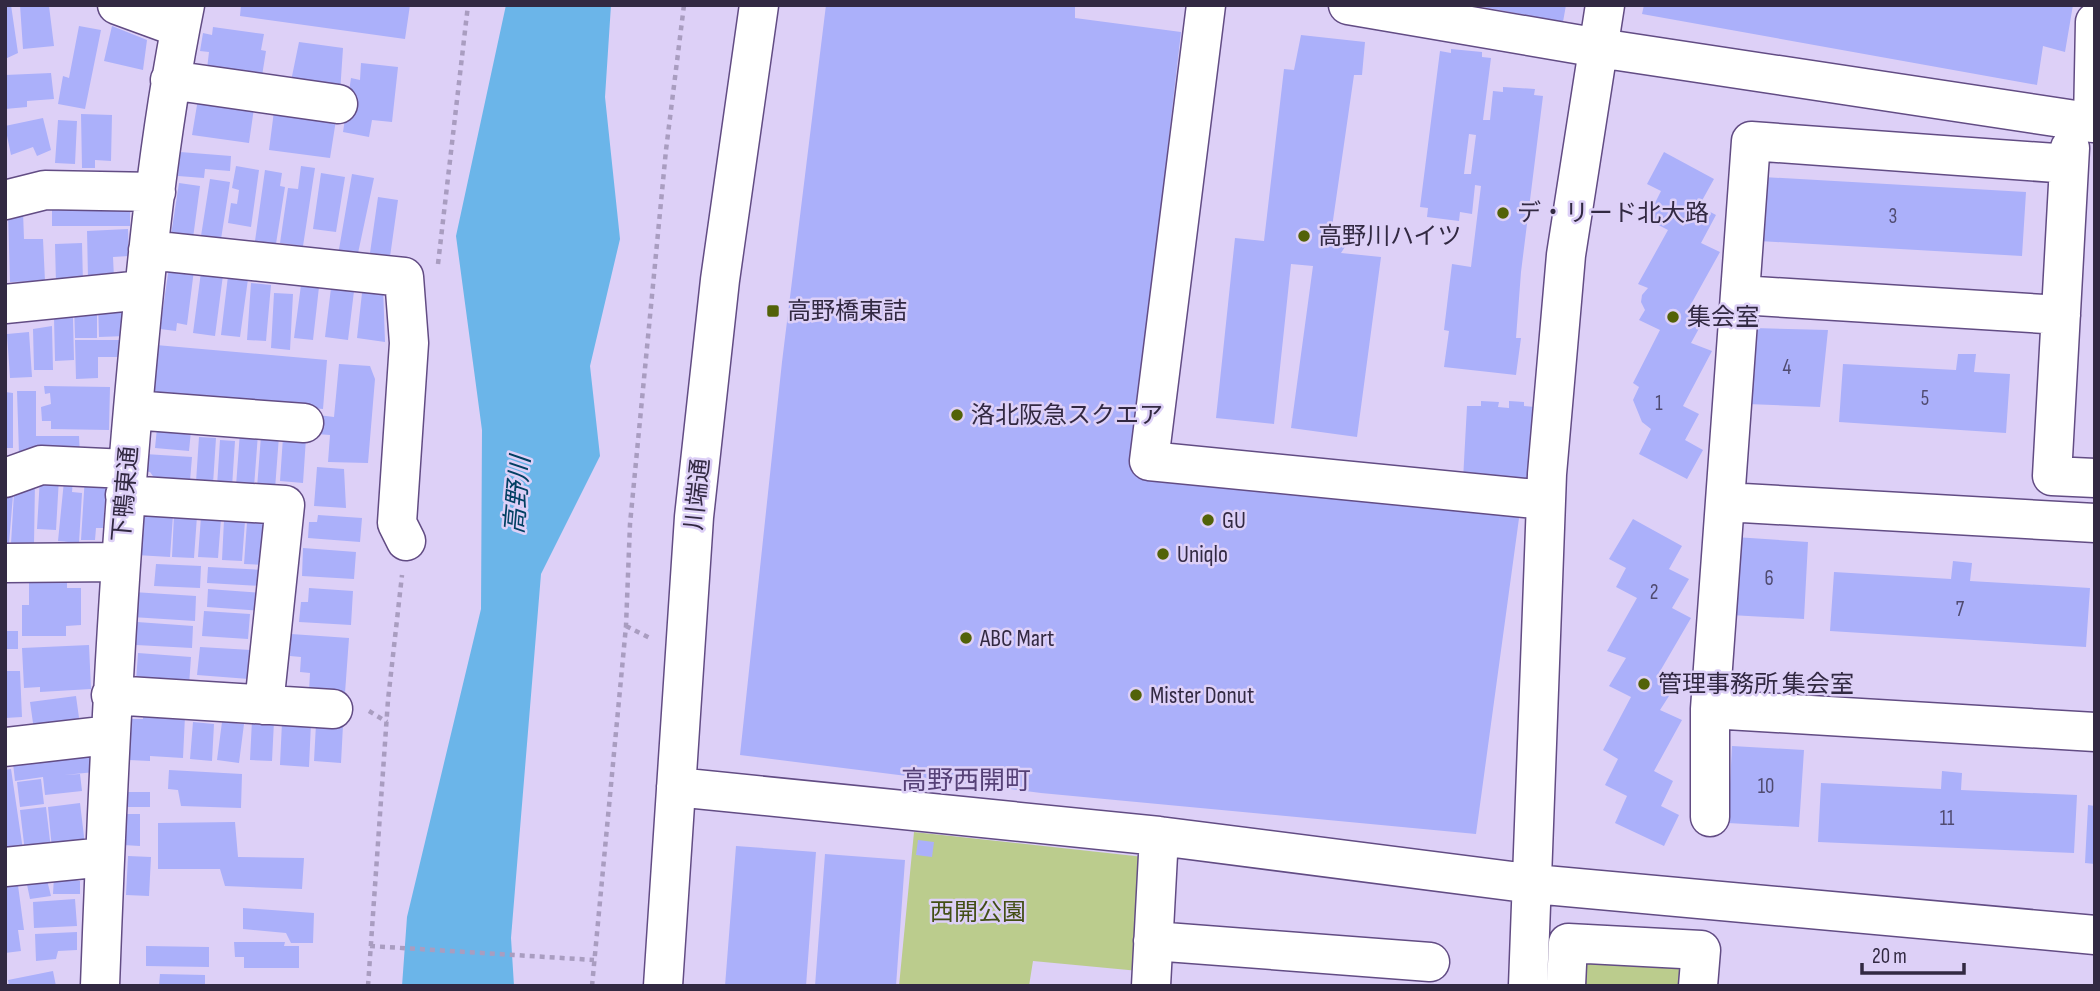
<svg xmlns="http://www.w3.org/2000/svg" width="2100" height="991" font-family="'Sofia Sans Condensed','Noto Sans JP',sans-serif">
<rect width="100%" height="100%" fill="#ddd0f7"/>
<path fill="#bbcc8d" d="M914 832 1144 857 1139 971 1033 961 1029 986H899Z
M1568 943 1701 950 1698 986H1566Z"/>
<path fill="#6bb5e9" d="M506 5H611L605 97 620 239 590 366 600 456 541 574 511 938 514 986H402L407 917 481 609 482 430 456 236Z"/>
<path fill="#abb0fa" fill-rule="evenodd" d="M5 5H11L18 53 5 59Z
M20 5 49 6 54 46 23 49Z
M241 5H410L405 39 240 16Z
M826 5H1075V18L1181 32 1131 469 1520 511 1476 834 1041 793 740 755 782 362Z
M1472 5H1566L1563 22Z
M1644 5H2073L2065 52 2043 46 2037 85 1642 14Z
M79 26 101 30 85 109 58 104 63 76 69 78Z
M112 26 147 40 143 70 104 61Z
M213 27 264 34 261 50 266 51 261 82 207 69 209 52 200 51 203 33 212 35Z
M1301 35 1365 42 1362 75H1354L1331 234H1341L1348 242 1341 253 1381 257 1357 437 1291 428 1313 266 1291 264 1274 424 1216 418 1235 238 1264 241 1284 69 1294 70Z
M299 42 343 48 340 93 290 86Z
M1451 49 1482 52V57L1491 58 1483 120H1490L1493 91 1503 92V87L1535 89 1534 95 1543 96 1521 272 1516 338H1521L1516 375 1444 367 1449 331 1444 330 1452 264 1471 267 1481 186 1475 185 1472 214 1460 212 1459 221 1427 217 1428 208 1420 207 1440 51 1451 53ZM1469 134 1476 135 1471 174H1464Z
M361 63 398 67 392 122 372 120 369 137 343 132 351 78 360 80Z
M51 73 54 99 27 101V107L5 109V75Z
M198 99 254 108 249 143 192 135Z
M274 111 336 120 330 158 269 150Z
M81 114 112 115 111 161 95 160V168H82Z
M43 118 51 150 37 156 33 147 11 155 5 126Z
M58 120 77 121 75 164 55 163Z
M180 152 231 156 230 171 205 169 204 178 178 176Z
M1664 152 1714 179 1699 206 1716 215 1701 243 1720 252 1690 306 1707 314 1691 343 1712 351 1683 406 1699 414 1685 440 1703 450 1687 479 1639 454 1651 429 1642 422 1633 400 1639 387 1633 383 1660 330 1639 320 1645 310 1641 302 1642 295 1648 288 1638 284 1668 230 1647 219 1661 191 1647 184Z
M236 166 259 170 251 227 228 223 231 203 237 204 239 190 232 188Z
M301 166 315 168 303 246 280 243 288 188 298 189Z
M265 170 282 173 280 186 285 187 275 250 261 248V242L255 241Z
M321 173 345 177 336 232 313 229Z
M352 174 374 178 357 258 338 255Z
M1763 177 2026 192 2022 256 1759 241Z
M210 179 230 182 221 239 201 236Z
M179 183 200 186 193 238 171 235Z
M378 197 398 200 390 257 370 253Z
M130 201V226H52V202Z
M8 212H23L24 239H43L45 281 10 282Z
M128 229 129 256 113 257 114 278H88L87 231Z
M82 243 83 283H56L55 244Z
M169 267 194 270 187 325 177 323 176 331 160 329Z
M201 272 223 275 215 336 193 333Z
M228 276 248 279 240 337 221 335Z
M332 280 355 283 348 340 325 337Z
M251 283 271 285 266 341 247 340Z
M363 284 383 287 385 342 357 338Z
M301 285 319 287 313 340 294 338Z
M274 293 293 294 290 350 271 348Z
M125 301 126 336 99 337 98 302Z
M74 304H97V338H75Z
M73 317 74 360 55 361 54 318Z
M52 326 53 370H34L33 329Z
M1754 328 1828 330 1820 407 1747 404Z
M29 332 32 377 10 378 7 334Z
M75 340H122V357H98V378L76 379Z
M156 345 327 360 323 409 152 396Z
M1958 354H1976L1974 372 2010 374 2006 433 1839 422 1843 364 1956 370Z
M339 364 370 366 375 379 368 463 328 462 330 435 316 434 318 415 334 417Z
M44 386 110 387 109 430 51 429V421H42L41 407 51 404 50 393 45 394Z
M17 391H36V436H79L80 456 19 454Z
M5 392 13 393V448H5Z
M1481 401 1499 402 1498 407 1509 408V401L1524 402V406L1535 407 1529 483 1463 480 1467 406H1481Z
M157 428 191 431 189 451 155 448Z
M240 432 258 434 254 487 236 486Z
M261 436H279L275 489 257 488Z
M199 437 216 438 213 484 196 482Z
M283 437 306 438 303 483 280 481Z
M220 440 235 441 232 487 217 486Z
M145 454 192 457 190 481 155 479 150 472 144 471Z
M317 467 344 469 346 508 314 506Z
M85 476 107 477 103 528H96L95 540H81Z
M40 477 59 478 56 530 37 529Z
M64 481H73L72 492 82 493 79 543 58 541Z
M35 482 34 545 11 544 14 493Z
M5 494 13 495 9 543H5Z
M147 513 173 515 170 557 136 555 137 523Z
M174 515 197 516 194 558 172 557Z
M318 515 362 518 360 542 308 538 309 522H317Z
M201 517 221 519 218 558 198 557Z
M1633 519 1682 546 1669 569 1689 579 1672 608 1691 618 1659 673 1678 682 1660 710 1682 720 1654 771 1673 781 1661 806 1679 815 1664 846 1615 823 1627 796 1605 785 1618 759 1603 750 1631 697 1609 686 1626 658 1607 651 1637 598 1616 587 1626 568 1609 559Z
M224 520 245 521 242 561 222 560Z
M247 522 267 523 265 543H261V552L266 565 244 564Z
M1735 537 1808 542 1804 619 1730 615Z
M303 548 356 552 354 579 302 576Z
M1953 561 1972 563 1970 581 2090 588 2086 647 1830 631 1834 572 1951 579Z
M156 564 201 566 200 588 154 586Z
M208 567 263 570 262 586 207 583Z
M29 581 67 582V588H81V625L66 626V636H22V605H29Z
M309 588 353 591 351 625 299 622 301 602H308Z
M208 589 264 593 262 611 207 607Z
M133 592 196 596 195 621 132 617Z
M204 611 250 614 248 639 202 636Z
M137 622 193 626 192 648 136 645Z
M5 631H18V649H5Z
M291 634 349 638 345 693 309 691 310 673 300 672 301 657 290 656Z
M89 645 91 689 40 692V687L24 688 22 648Z
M200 647 251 650 249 679 197 675Z
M138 653 191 657 189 685 136 681Z
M5 671H20L22 717 5 718Z
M76 696 80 725 34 730 30 702Z
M143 714 185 716 183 758 150 756V761L129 760 131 719H143Z
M252 720 274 721 272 761 250 760Z
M193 722 214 724 212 761 190 759Z
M222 722 244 724 239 763 217 760Z
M282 722 311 723 309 767 280 765Z
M316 724 343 725 341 763 314 761Z
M92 745 95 772 64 775 80 774 82 791 45 795 43 777 15 781 12 754Z
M1732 746 1804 750 1799 827 1728 823Z
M11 769 23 850 5 853V770Z
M169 770 242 774 241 808 181 806 178 790 168 789Z
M1942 771 1962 773 1961 790 2077 795 2074 853 1818 842 1821 783 1941 789Z
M41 779 44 804 20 807 17 782Z
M127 792H150V807H127Z
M80 803 85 845 52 849 48 807Z
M2088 805 2095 806V864L2085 863Z
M46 807 51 849 25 852 20 810Z
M124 814H140V846L123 845Z
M235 822 238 857 304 858 302 889 225 886 220 869H158V823Z
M918 840 934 842 932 857 916 855Z
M736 846 816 852 806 986H725Z
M825 854 905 860 896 986H815Z
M128 856 151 857 149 896 126 895Z
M45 872 51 896 30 899 25 875Z
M54 876 80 881V894H53Z
M17 878 24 930H18L21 951 5 953V880Z
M75 899 77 926 34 928 33 902Z
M243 908 314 913 313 943H291L286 933 243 929Z
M77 932V950L58 951 56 959 36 961 35 934Z
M234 942H285L284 946H299V968H244V957H235Z
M146 946 209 947V967L146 966Z
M53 971 56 986H9L8 980Z
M160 974 205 975V986H159Z"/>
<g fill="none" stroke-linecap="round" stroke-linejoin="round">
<g stroke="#624c84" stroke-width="41">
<path id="minor" d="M117 5 180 28
M1206 5 1149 461 1546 500
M1348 5 1599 48 2095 123
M170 80 338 104
M2093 123 2095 22
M2070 148 2052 476 2095 478
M5 200 45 190 156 192
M148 250 404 277 409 343 397 523 406 541
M1740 295 2061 315
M5 304 143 290
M133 410 304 423
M5 478 41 465 127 469
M125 495 285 505 264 705
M1725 502 2095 523
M5 563 120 562
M111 695 333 709
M1710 709 2095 732
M5 747 109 735
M676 787 1159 836 1534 884 2095 935
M1710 817V709L1751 141 2069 164
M5 867 105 857
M1153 941 1430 962
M100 986C107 793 116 601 133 409 145 274 158 138 185 5
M663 986 694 517 720 280 759 5
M1151 986 1159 836
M1528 986 1547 474 1566 255 1605 5
M1566 986 1568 943 1701 950 1698 986"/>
</g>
<path stroke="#a99dc0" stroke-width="4.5" stroke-dasharray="5 5" stroke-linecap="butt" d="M438 264 468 5
M626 626 650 638
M369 711 387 722
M370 946 594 960
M368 986 388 700 402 575
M592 986 626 626 630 524 666 150 684 5"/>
<use href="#minor" stroke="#fff" stroke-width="38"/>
</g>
<g fill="#526208" stroke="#ddd0f7" stroke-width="2.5">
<circle cx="1503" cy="213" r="7"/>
<circle cx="1304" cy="236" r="7"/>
<rect x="766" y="304" width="14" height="14" rx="3.5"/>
<circle cx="1673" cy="317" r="7"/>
<circle cx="957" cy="415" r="7"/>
<circle cx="1208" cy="520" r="7"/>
<circle cx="1163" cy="554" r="7"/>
<circle cx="966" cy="638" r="7"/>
<circle cx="1644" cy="684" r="7"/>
<circle cx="1136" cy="695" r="7"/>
</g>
<g text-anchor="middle" stroke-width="5" stroke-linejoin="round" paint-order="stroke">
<g font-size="21" fill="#504b70">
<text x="1893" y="223">3</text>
<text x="1787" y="374">4</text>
<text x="1925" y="405">5</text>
<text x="1659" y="410">1</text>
<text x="1769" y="585">6</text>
<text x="1654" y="599">2</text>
<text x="1960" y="616">7</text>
<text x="1766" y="793">10</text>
<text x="1947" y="825">11</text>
</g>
<g font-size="24" fill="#322942" stroke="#ddd0f7" text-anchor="start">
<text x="1517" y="221">デ・リード北大路</text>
<text x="1318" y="244">高野川ハイツ</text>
<text x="787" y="319">高野橋東詰</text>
<text x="1687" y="325">集会室</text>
<text x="971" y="423">洛北阪急スクエア</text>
<text x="1222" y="528">GU</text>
<text x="1177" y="562">Uniqlo</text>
<text x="980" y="646">ABC Mart</text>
<text x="1658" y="692">管理事務所 集会室</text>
<text x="1150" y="703">Mister Donut</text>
</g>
<g font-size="24" fill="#322942" stroke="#ddd0f7">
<text transform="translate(125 494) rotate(-85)" y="8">下鴨東通</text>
<text transform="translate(697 494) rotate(-84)" y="8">川端通</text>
</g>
<g font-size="24" fill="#424e15" stroke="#ddd0f7">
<text x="978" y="920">西開公園</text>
</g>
<g font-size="26" font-style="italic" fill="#024062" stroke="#ddd0f7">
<text transform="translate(517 495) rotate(-85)" y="9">高野川</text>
</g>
<g font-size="26" fill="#564177" stroke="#ddd0f7">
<text x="966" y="789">高野西開町</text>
</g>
</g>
<rect width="2100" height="991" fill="none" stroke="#322942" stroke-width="14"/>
<path d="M1862 963v10h102v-10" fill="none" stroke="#322942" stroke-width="3.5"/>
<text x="1872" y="963" font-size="21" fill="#322942" stroke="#ddd0f7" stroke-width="5" paint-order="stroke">20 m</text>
</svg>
